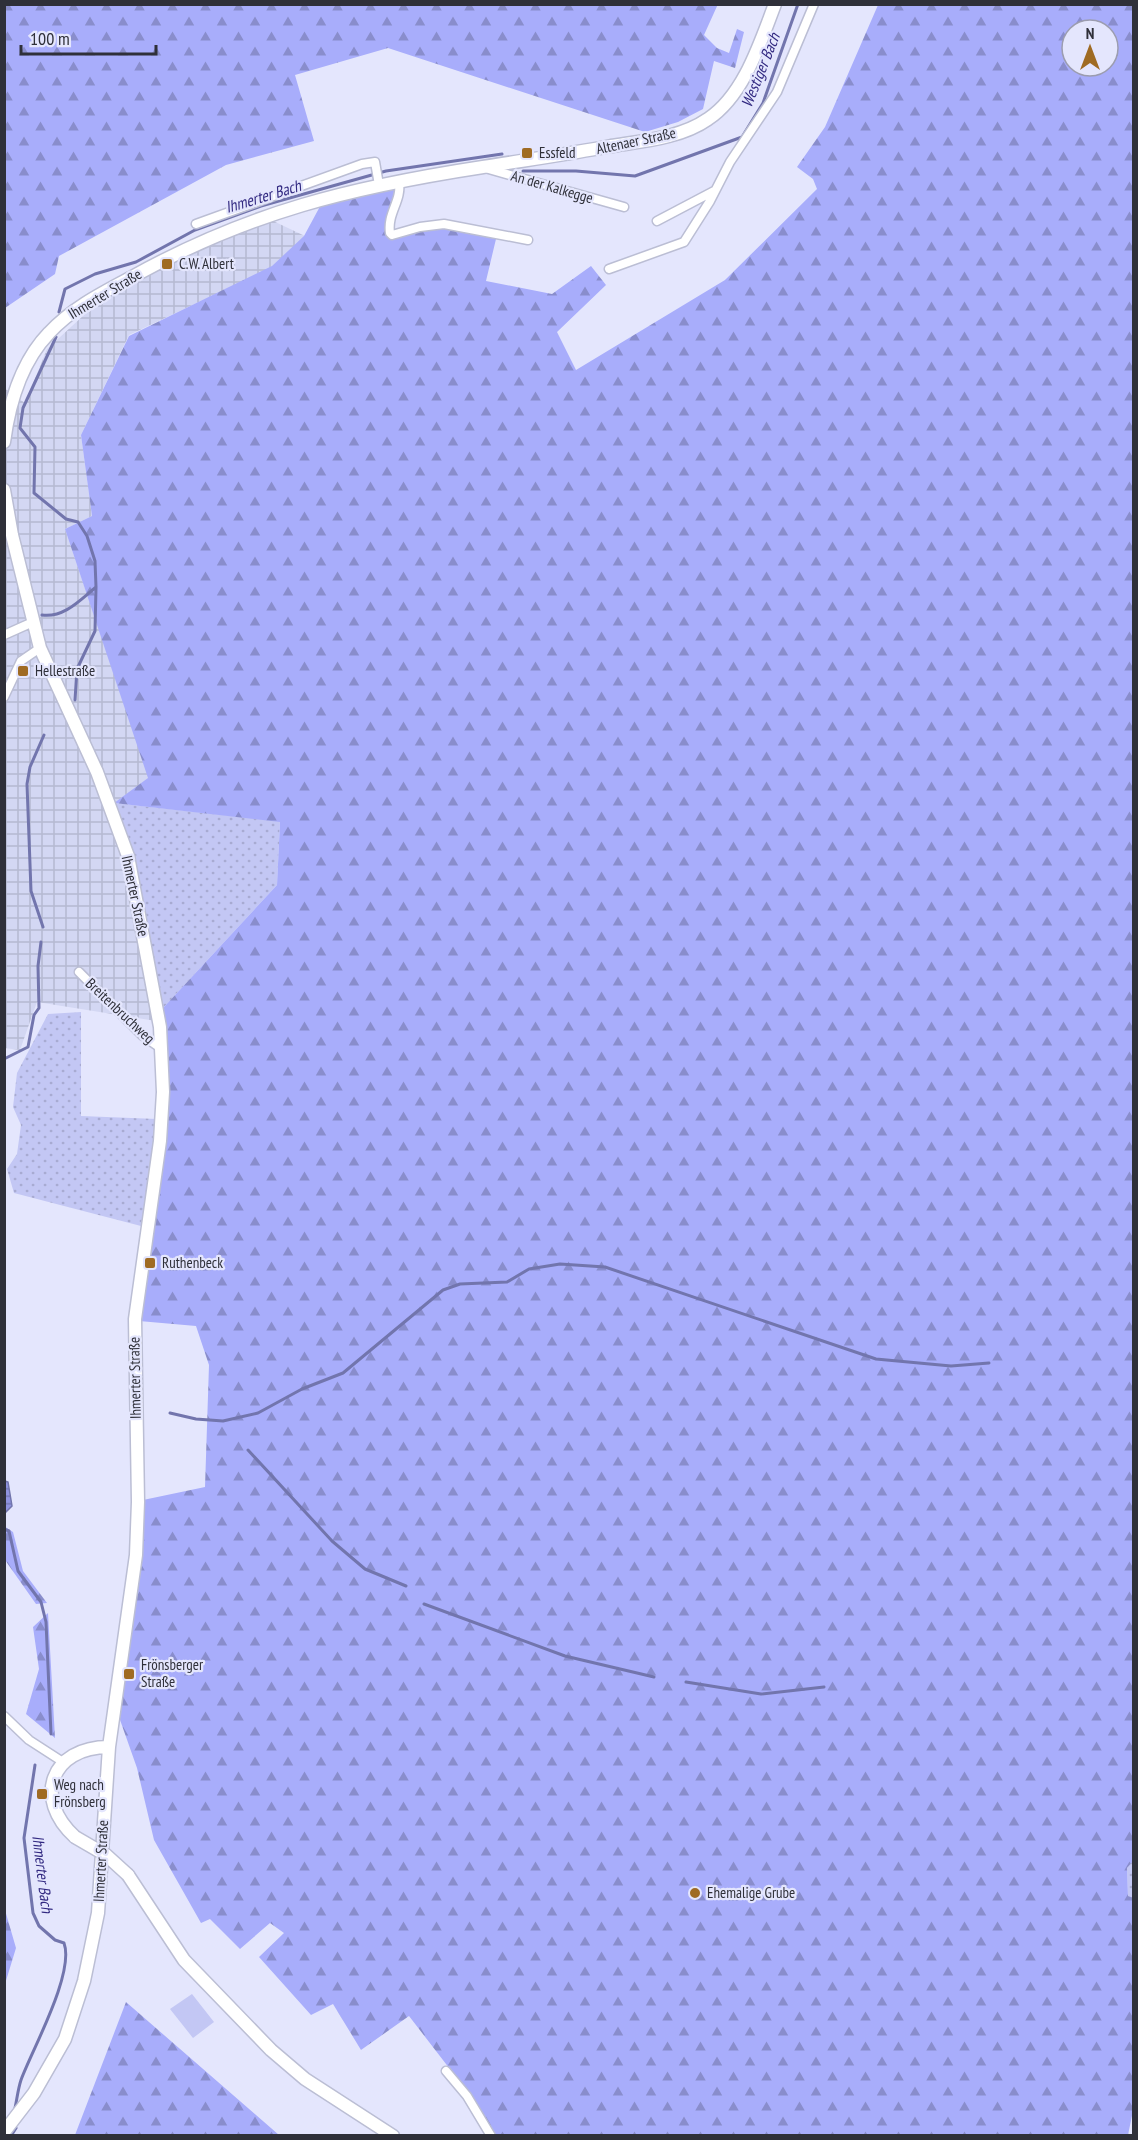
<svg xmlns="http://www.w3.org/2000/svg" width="1138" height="2140" font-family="'PT Sans Narrow',sans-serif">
<defs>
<pattern id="industrial-grid" width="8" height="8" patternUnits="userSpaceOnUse" patternTransform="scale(1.5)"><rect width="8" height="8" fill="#d3d7f3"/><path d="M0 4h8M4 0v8" fill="none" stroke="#b5b9d1"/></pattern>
<pattern id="grass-dots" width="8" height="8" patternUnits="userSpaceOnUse" patternTransform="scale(1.5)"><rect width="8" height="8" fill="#c3c7f4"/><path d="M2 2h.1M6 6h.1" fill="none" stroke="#a8abd2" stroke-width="1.8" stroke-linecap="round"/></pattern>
<pattern id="forest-firs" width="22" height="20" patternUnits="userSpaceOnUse" patternTransform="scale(1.5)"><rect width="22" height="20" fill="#a8adfb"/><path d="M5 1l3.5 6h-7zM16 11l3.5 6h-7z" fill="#898dcc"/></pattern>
<pattern id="water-rules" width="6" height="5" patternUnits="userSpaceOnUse" patternTransform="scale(1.5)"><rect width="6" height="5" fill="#8f93df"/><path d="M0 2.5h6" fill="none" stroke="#7578b6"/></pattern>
</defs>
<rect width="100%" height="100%" fill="#e4e6fd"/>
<path fill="url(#industrial-grid)" d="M271 220 305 236 273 267 129 335 81 435 92 516 65 529 149 778 110 806 122 846 156 1021 37 1002 20 1050 4 1048V388L25 403 47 349 84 315 141 276Z"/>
<path fill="url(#grass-dots)" d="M114 803 280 821 277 885 163 1008 141 896Z
M81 1012V1116L157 1119 141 1226 14 1193 7 1169 17 1154 21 1125 13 1107 17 1073 48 1014Z
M1133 1860V1898L1128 1896 1127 1868Z"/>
<path fill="url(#forest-firs)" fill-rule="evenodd" d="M718 4 704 35 717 48 729 53 737 29 744 32 735 68 714 61 703 109 678 122 645 132 388 48 295 75 314 141 226 165 59 256 55 274 5 308V5Z
M878 5H1133L1134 1860 1127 1868 1128 1896 1134 1898V2106L1128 2135H496L473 2099 409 2016 361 2050 333 2004 311 2015 259 1957 284 1933 270 1923 240 1949 210 1919 201 1923 154 1840 137 1768 119 1717 143 1500 205 1487 209 1365 196 1326 139 1321 165 1060 163 1008 277 885 280 822 114 803 148 778 65 529 92 516 81 435 129 336 272 266 304 236 324 199 398 183 389 233 444 225 496 239 486 281 552 294 591 266 606 285 557 332 576 370 725 280 817 189 813 179 797 167 825 127ZM1072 30H1108V66H1072Z
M4 1526 13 1532 23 1571 47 1603 36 1604 5 1560Z
M48 1613 55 1738 26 1714 39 1669 33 1627Z
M5 1910 16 1948 5 1984H4Z
M126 2002 279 2135H75Z"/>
<path fill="#c3c7f4" d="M192 1994 214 2022 193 2038 170 2009Z"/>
<path fill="url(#water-rules)" stroke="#7275ad" stroke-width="1.5" d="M5 1481 8 1482 12 1506 5 1513Z"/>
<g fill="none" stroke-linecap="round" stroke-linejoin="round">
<path stroke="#7275ad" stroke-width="3" d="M523 171H576L635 176 742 137 763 103 798 4
M59 312 65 289 95 274 136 262 195 230 261 206 386 171 502 154
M56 337 23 408 20 428 35 447 34 493 66 519 78 522 87 536 95 561 96 587 95 631 77 669 75 700
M42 615C64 618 80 600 96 587
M43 927 31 891 27 784 30 767 44 735
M4 1059 28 1047 34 1015 39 1008 38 966 41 942
M170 1413 196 1419 223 1421 258 1413 302 1389 343 1373 443 1290 460 1284 507 1282 529 1269 560 1264 605 1267 876 1359 951 1366 989 1363
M248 1450 332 1541 365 1569 406 1586
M4 1529 9 1531 18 1571 41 1602 46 1622 51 1734
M424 1604 565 1656 654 1677
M686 1682 761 1694 824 1687
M15 2108C17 2099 18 2089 21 2080 32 2050 75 1973 64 1943L55 1940 39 1926 33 1913 24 1838 35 1765
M11 2136 16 2128"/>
<g stroke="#bbbed4" stroke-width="11">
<path id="street" d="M485 168 624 207
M399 182C402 201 387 213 390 233L392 235 420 227 444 224 528 240
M657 221 714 191
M196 224 362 164 375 162 379 185
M609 269 684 242 710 201 730 162 777 92 814 4
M4 635 33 622
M4 697 21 661 40 648
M79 972 143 1036 162 1049
M4 1716 29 1740 63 1762
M446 2071 467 2096 491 2136"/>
</g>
<g stroke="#bbbed4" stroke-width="15">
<path id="secondary" d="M4 442C9 404 21 362 49 333 72 308 102 293 132 277 249 212 352 187 483 167 526 160 569 154 611 146 643 141 681 138 708 119 744 95 760 43 775 4
M4 490 12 535 40 648 97 772 128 856 160 1027 163 1092 160 1141 135 1319 138 1502 136 1555 109 1747 98 1913 84 1981 65 2039 34 2093 4 2132
M75 1837C33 1799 50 1747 109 1747
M128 1875 184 1960 271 2050 305 2079 393 2136"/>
</g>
<use href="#street" stroke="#fff" stroke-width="8"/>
<use href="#secondary" stroke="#fff" stroke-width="12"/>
<g stroke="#bbbed4" stroke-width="15" stroke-linecap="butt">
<path id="secondary-bridge" d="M75 1837 106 1855 128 1875"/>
</g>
<use href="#secondary-bridge" stroke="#fff" stroke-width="12"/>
</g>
<g fill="#9f6b23" stroke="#e4e6fd" stroke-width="2">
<rect x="521" y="147" width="12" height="12" rx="3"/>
<rect x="161" y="258" width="12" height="12" rx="3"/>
<rect x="17" y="665" width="12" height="12" rx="3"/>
<rect x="144" y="1257" width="12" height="12" rx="3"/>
<rect x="123" y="1668" width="12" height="12" rx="3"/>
<rect x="36" y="1788" width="12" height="12" rx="3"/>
<circle cx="695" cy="1893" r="6"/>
</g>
<g text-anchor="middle" stroke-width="4.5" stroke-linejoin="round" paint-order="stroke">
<g font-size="15" fill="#2f3039" stroke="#e4e6fd">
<text transform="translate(636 141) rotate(-12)" y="5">Altenaer Straße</text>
<text transform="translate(552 187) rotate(16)" y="5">An der Kalkegge</text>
<text transform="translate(105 294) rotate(-31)" y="5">Ihmerter Straße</text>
<text transform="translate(135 896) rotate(78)" y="5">Ihmerter Straße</text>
<text transform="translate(120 1011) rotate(43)" y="5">Breitenbruchweg</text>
<text transform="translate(135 1378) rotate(-91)" y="5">Ihmerter Straße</text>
<text transform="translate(101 1861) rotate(-87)" y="5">Ihmerter Straße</text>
</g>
<g font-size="15" fill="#2f3039" stroke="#e4e6fd" text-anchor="start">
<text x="539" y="158">Essfeld</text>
<text x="179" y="269">C.W. Albert</text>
<text x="35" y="676">Hellestraße</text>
<text x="162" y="1268">Ruthenbeck</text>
<text x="141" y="1670">Frönsberger<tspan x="141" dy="17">Straße</tspan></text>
<text x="54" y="1790">Weg nach<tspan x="54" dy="17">Frönsberg</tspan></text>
<text x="707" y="1898">Ehemalige Grube</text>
</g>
<g font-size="16" font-style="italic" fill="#322981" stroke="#e4e6fd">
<text transform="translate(760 70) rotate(-68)" y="6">Westiger Bach</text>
<text transform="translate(263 196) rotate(-17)" y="6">Ihmerter Bach</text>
<text transform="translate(43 1874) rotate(83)" y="6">Ihmerter Bach</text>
</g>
</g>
<rect width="1138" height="2140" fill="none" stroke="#2f3039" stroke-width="12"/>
<g transform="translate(1090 48)"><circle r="28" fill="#e4e6fd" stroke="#9c9daf" stroke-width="1.5"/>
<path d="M0-4.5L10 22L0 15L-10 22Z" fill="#9f6b23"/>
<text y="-9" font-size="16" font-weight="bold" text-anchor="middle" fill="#2f3039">N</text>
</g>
<path d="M21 45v9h135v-9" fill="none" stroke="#2f3039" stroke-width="3"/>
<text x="30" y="45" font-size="18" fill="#2f3039" stroke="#e4e6fd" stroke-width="4.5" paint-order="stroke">100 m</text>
</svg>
